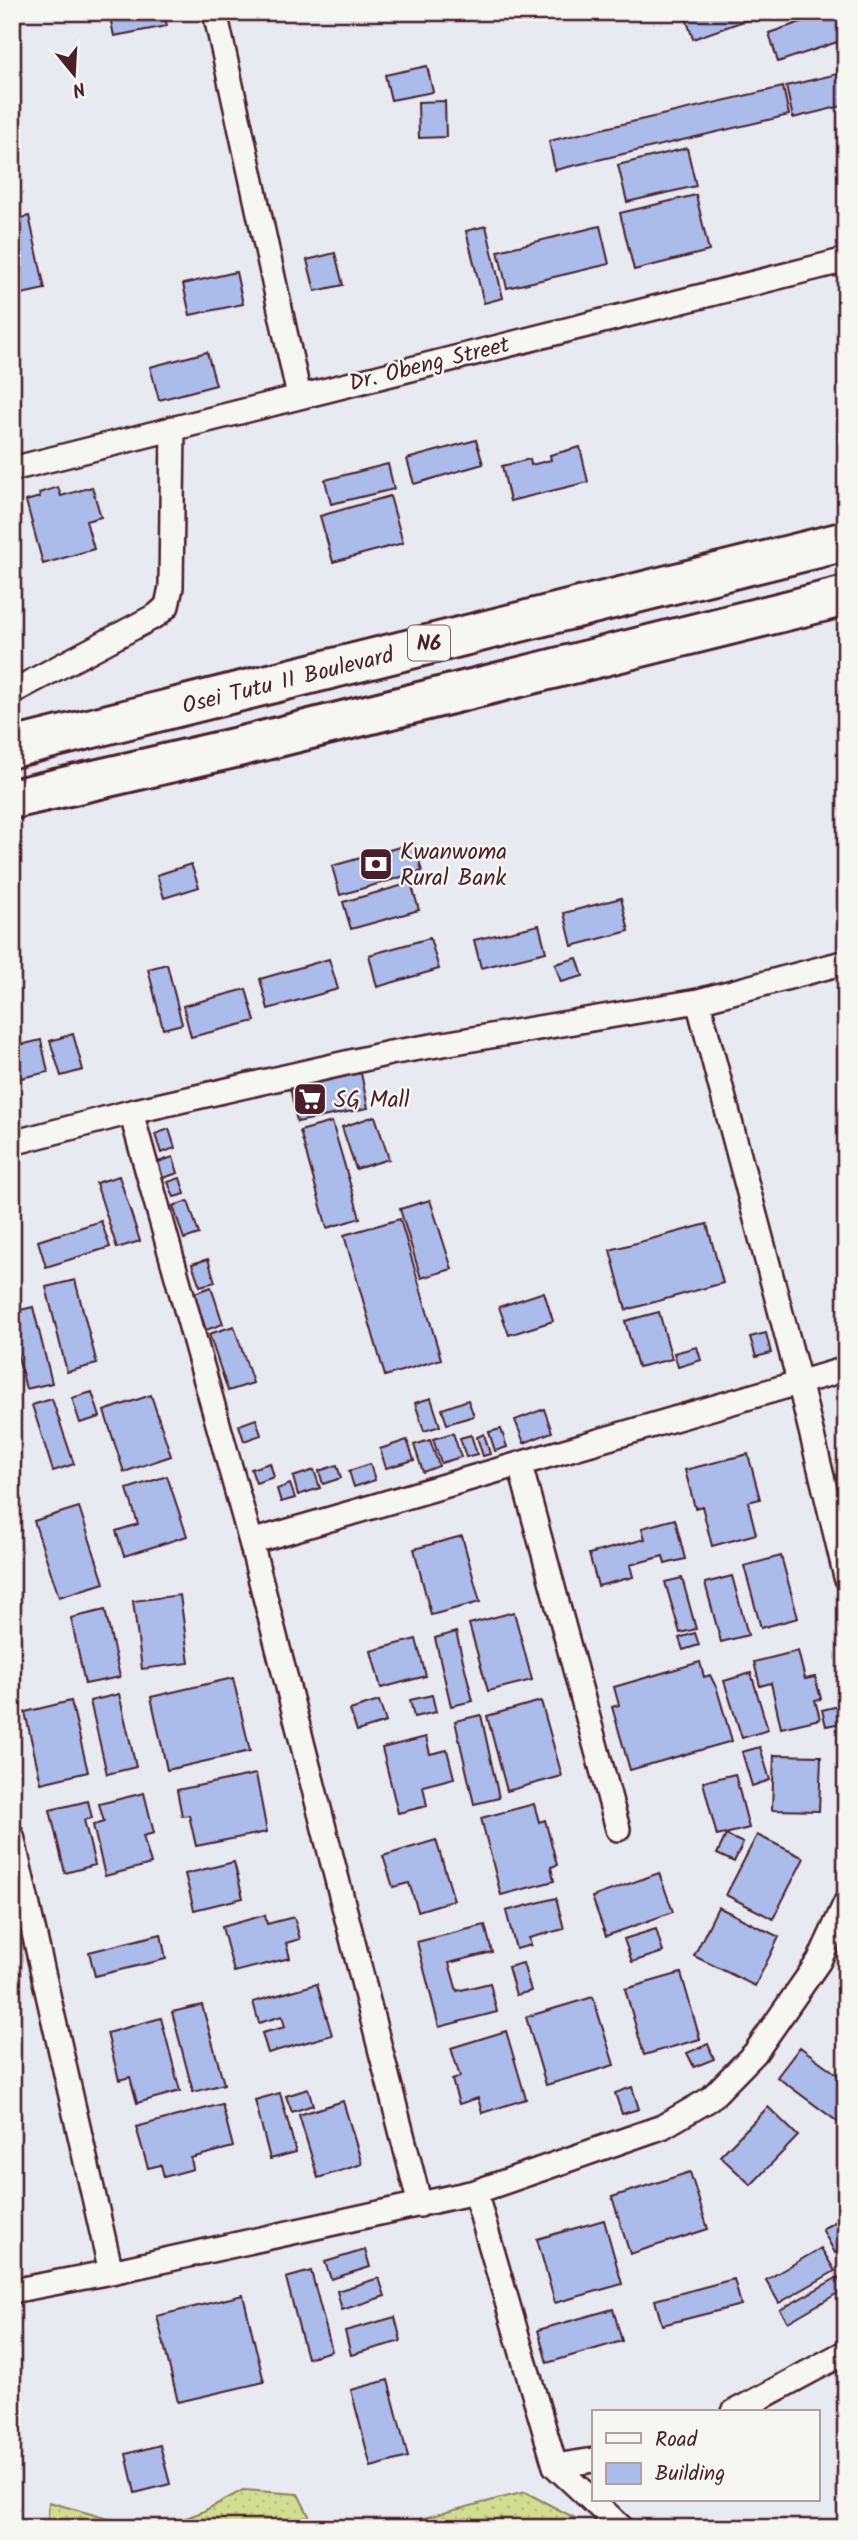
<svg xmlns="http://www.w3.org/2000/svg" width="858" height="2540" font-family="Kalam,sans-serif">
<defs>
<pattern id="grass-dots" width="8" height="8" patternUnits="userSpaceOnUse" patternTransform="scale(1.75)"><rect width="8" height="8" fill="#d1de91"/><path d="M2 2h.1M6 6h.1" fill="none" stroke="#b5be7d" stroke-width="1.8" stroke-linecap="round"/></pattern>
</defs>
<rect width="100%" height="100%" fill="#e7eaf0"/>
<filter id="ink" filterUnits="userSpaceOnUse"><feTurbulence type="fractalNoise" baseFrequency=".0143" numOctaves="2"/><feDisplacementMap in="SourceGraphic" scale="14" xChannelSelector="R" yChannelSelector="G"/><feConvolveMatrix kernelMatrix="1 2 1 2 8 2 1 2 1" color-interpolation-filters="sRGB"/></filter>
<g filter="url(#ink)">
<path fill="url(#grass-dots)" stroke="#8e7e5e" stroke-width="2" d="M243 2490 298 2494 315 2528H159L202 2512Z
M525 2492 575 2518 564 2528H385Z
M49 2502 140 2528H47Z"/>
<path fill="#abbbea" stroke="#4a1f2b" stroke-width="2" d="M109 12H164L167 26 114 36Z
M684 12H769L693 39Z
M830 12H840L846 39 778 62 769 33Z
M427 66 433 92 391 100 385 75Z
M846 72V105L793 118 786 86Z
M783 87 789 115 555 170 549 141Z
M445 101 446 137 419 138 418 102Z
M687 148 696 186 627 202 618 165Z
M696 195 709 251 634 270 620 213Z
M29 216 45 289 12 296V220Z
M486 226 503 298 484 303 466 231Z
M600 226 609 264 507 288 498 251Z
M335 253 343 285 315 291 307 260Z
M236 272 243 304 190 315 183 284Z
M207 352 216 385 159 400 150 367Z
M476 440 483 464 414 484 407 459Z
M580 447 588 482 510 501 502 466 530 459 531 465 551 460 550 455Z
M388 464 394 489 331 504 325 480Z
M58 487 61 496 92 487 101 517 86 521 94 549 43 564 26 501 40 497 39 493Z
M390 496 403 543 333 562 320 516Z
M414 843 422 871 340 895 332 866Z
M191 864 199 887 164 898 157 875Z
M411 883 419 910 351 929 343 902Z
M621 898 629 931 572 946 564 913Z
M539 925 546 952 481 968 474 940Z
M430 938 439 969 377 987 369 955Z
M577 958 583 976 561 982 555 964Z
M329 959 338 989 268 1009 260 979Z
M167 964 182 1024 163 1029 148 969Z
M246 989 255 1021 191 1037 183 1006Z
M73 1034 83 1070 61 1076 50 1041Z
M41 1040 48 1072 12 1080V1047Z
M361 1073 368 1108 297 1122 290 1087Z
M375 1116 389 1159 356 1169 342 1127Z
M332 1122 360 1218 327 1228 300 1131Z
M169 1129 175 1148 161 1153 155 1134Z
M173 1157 178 1173 163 1178 158 1162Z
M119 1176 140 1241 117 1248 96 1183Z
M180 1178 185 1194 174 1197 168 1182Z
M430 1200 452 1269 421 1278 400 1209Z
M188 1201 199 1234 184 1239 173 1206Z
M400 1219 441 1359 385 1376 344 1235Z
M101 1221 110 1247 46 1267 38 1241Z
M707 1224 723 1283 626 1310 610 1250Z
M12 1247 19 1268 12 1271Z
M208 1259 215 1282 200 1286 192 1264Z
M75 1280 97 1364 67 1372 46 1287Z
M211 1287 223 1324 206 1330 194 1293Z
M544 1292 553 1321 509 1335 499 1307Z
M33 1307 52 1383 26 1389 12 1332V1312Z
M659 1312 672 1359 638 1367 625 1321Z
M234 1326 253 1383 228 1391 209 1334Z
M766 1333 771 1353 756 1357 750 1337Z
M697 1347 701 1360 678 1367 674 1353Z
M92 1392 100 1417 80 1423 72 1398Z
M151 1395 171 1456 124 1472 104 1411Z
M431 1398 440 1426 424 1431 415 1403Z
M52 1399 74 1464 53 1471 32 1405Z
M468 1400 474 1416 447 1424 442 1409Z
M544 1409 552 1432 524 1443 515 1420Z
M256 1419 261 1435 244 1441 239 1425Z
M501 1429 507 1447 495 1451 489 1432Z
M453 1433 461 1457 441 1463 433 1439Z
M484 1434 490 1454 483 1456 477 1437Z
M471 1435 477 1454 466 1457 460 1438Z
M407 1440 414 1460 386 1468 380 1449Z
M430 1440 439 1466 423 1472 414 1445Z
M748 1454 760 1499 748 1502 756 1534 712 1546 702 1506 695 1508 685 1470Z
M270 1463 274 1477 256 1483 251 1469Z
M370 1464 375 1480 354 1487 349 1471Z
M337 1465 341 1478 323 1484 319 1471Z
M314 1470 320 1488 298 1495 293 1477Z
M167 1476 187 1536 124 1556 116 1531 138 1524 127 1489Z
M290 1484 295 1498 281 1502 277 1489Z
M79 1507 104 1583 59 1597 34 1521Z
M675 1519 685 1559 665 1564 663 1556 630 1565 633 1577 598 1586 589 1554 645 1539 642 1528Z
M462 1536 480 1602 431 1615 414 1549Z
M781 1556 798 1618 761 1628 744 1566Z
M732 1576 748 1635 721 1642 705 1583Z
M682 1578 696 1629 680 1633 665 1582Z
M180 1595 189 1663 142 1669 133 1601Z
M105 1610 120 1677 85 1684 71 1618Z
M514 1612 532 1680 488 1691 469 1624Z
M456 1632 473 1701 451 1706 435 1638Z
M695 1633 699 1645 683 1650 679 1638Z
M416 1639 426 1676 381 1688 371 1651Z
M798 1651 805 1679 815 1677 821 1699 815 1700 820 1719 781 1728 771 1683 760 1686 754 1662Z
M700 1662 704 1677 710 1675 717 1689 732 1741 630 1770 612 1707 619 1705 614 1687Z
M751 1673 768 1730 742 1738 724 1681Z
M233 1678 250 1751 167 1770 151 1697Z
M119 1694 136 1767 107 1774 90 1701Z
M432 1695 436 1712 414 1717 410 1700Z
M71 1701 88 1772 41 1783 25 1712Z
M379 1701 386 1722 357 1731 350 1710Z
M541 1701 562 1776 507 1791 487 1716Z
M843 1705 846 1722 826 1726 822 1710Z
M481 1715 499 1798 474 1804 455 1721Z
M426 1737 430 1754 447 1750 454 1778 423 1786 427 1806 398 1813 382 1748Z
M760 1747 770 1780 752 1786 742 1752Z
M774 1755 821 1756 819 1811 772 1810Z
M256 1774 267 1832 196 1846 189 1815 182 1816 177 1790Z
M735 1774 749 1828 717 1836 703 1782Z
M144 1793 154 1833 143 1836 151 1864 105 1876 93 1825 104 1822 99 1804Z
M88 1801 92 1818 84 1820 95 1865 65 1873 50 1810Z
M534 1804 539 1822 545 1820 557 1865 551 1867 554 1881 501 1895 481 1818Z
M726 1835 743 1843 734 1862 717 1854Z
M757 1835 804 1858 773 1919 726 1895Z
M436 1840 454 1900 418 1911 409 1883 393 1887 383 1856Z
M234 1862 243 1898 194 1910 185 1874Z
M659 1873 673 1912 606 1936 592 1897Z
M556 1898 564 1929 529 1938 531 1945 516 1949 506 1911Z
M718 1907 779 1937 755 1986 694 1956Z
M265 1915 267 1924 294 1917 300 1939 286 1943 290 1958 234 1972 222 1927Z
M485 1925 492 1952 449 1963 457 1991 490 1983 497 2012 439 2027 417 1942Z
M656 1929 663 1952 632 1962 624 1939Z
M161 1934 166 1959 95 1976 89 1952Z
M523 1963 531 1991 516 1995 508 1967Z
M681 1973 700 2039 644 2055 625 1989Z
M317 1984 332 2035 268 2053 262 2033 285 2027 282 2016 259 2023 253 2002Z
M593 1997 614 2065 546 2085 526 2017Z
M202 2005 224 2084 193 2092 172 2012Z
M161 2018 180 2091 137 2103 130 2077 119 2080 107 2033Z
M506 2031 526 2099 482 2113 478 2098 459 2104 452 2080 460 2077 451 2048Z
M708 2044 714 2059 694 2067 687 2053Z
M800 2047 846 2081V2128L777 2077Z
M632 2087 639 2109 622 2114 615 2093Z
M308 2089 313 2105 292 2112 286 2096Z
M280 2093 296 2152 270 2159 255 2100Z
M343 2101 362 2164 318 2178 299 2115Z
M222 2104 233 2147 191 2158 193 2169 164 2177 161 2165 148 2168 136 2127Z
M768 2107 798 2136 751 2185 720 2156Z
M690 2172 708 2229 630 2254 612 2197Z
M844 2217 846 2248 835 2253 822 2229Z
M604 2220 622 2284 555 2303 537 2239Z
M821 2248 835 2271 779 2303 766 2280Z
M365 2250 370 2267 331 2279 325 2262Z
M311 2271 332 2351 307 2358 286 2278Z
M838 2277 845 2289 788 2322 780 2310Z
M379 2278 385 2296 342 2310 337 2291Z
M734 2279 741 2305 662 2325 655 2300Z
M243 2295 264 2382 178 2402 157 2316Z
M613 2309 622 2341 547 2363 538 2330Z
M395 2317 401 2341 351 2355 345 2331Z
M388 2380 408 2457 371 2467 351 2390Z
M160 2445 170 2484 135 2493 126 2454Z"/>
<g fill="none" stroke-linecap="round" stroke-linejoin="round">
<g stroke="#4a1f2b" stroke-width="28">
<path id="street" d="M215 12 299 396
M12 469 846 260
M12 692 157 615 167 606 171 587 173 428
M698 1001 799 1381 846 1577
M131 1112 251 1542 420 2205
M12 1143 131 1112 390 1053 698 1001 846 962
M520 1465 618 1829
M251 1542 846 1369
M12 1836 111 2272
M475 2192 555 2466 622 2528
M12 2291 111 2272 475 2192 662 2127 710 2099 755 2053 819 1961 846 1902
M734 2412 846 2352
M555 2466 594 2460"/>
</g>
<g stroke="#4a1f2b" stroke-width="44">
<g id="highway">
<path id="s1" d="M12 748 846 541"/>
<path d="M12 799 234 748 846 596"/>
</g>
</g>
<use href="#street" stroke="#f6f6f2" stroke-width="23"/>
<use href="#highway" stroke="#f6f6f2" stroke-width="38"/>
</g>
</g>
<defs>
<g id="bank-square" transform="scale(1.75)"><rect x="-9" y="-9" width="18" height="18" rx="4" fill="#4a1f2b" stroke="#f6f6f2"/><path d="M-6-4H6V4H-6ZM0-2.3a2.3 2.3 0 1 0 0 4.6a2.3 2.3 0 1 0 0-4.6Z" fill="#fff"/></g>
<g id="supermarket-square" transform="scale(1.75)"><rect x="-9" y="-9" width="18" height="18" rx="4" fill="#4a1f2b" stroke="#f6f6f2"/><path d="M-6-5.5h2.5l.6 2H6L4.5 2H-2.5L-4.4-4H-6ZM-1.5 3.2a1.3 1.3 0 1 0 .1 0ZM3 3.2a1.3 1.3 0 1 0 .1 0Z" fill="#fff"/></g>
</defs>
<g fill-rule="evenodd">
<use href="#bank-square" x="376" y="864"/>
<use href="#supermarket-square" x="310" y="1099"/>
</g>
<g text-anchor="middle" stroke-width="5" stroke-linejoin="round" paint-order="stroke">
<rect fill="#f6f6f2" stroke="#7e6067" stroke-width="2" x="408" y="625.5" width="42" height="35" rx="5"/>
<g font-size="21" font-weight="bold" fill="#4a1f2b">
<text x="429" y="650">N6</text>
</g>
<g font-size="23" fill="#4a1f2b" stroke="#f6f6f2">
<text transform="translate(429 363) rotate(-14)" y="8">Dr. Obeng Street</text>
<text dy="8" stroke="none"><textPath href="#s1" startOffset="284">Osei Tutu II Boulevard</textPath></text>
</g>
<g font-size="23" fill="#4a1f2b" stroke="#f6f6f2" text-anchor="start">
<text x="400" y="859">Kwanwoma<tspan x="400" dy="26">Rural Bank</tspan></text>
<text x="334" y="1107">SG Mall</text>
</g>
</g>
<rect width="858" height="2540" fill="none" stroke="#f6f6f2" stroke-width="42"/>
<rect x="21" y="21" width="816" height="2498" fill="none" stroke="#4a1f2b" stroke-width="2.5" filter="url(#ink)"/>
<rect x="592" y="2410" width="228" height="91" fill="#f6f6f2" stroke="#b1a0a2" stroke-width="2"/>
<rect x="606" y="2433" width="35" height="10" fill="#f6f6f2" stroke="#b1a0a2" stroke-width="2"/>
<text x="655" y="2446" font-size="21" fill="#4a1f2b">Road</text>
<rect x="606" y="2463" width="35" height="21" fill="#abbbea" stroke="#b1a0a2" stroke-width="2"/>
<text x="655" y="2480" font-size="21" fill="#4a1f2b">Building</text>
<g transform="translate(74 74) rotate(162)" stroke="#f6f6f2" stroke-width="5" paint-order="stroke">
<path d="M0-5L12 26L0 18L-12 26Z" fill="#4a1f2b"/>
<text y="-10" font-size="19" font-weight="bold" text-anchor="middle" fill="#4a1f2b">N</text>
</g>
</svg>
